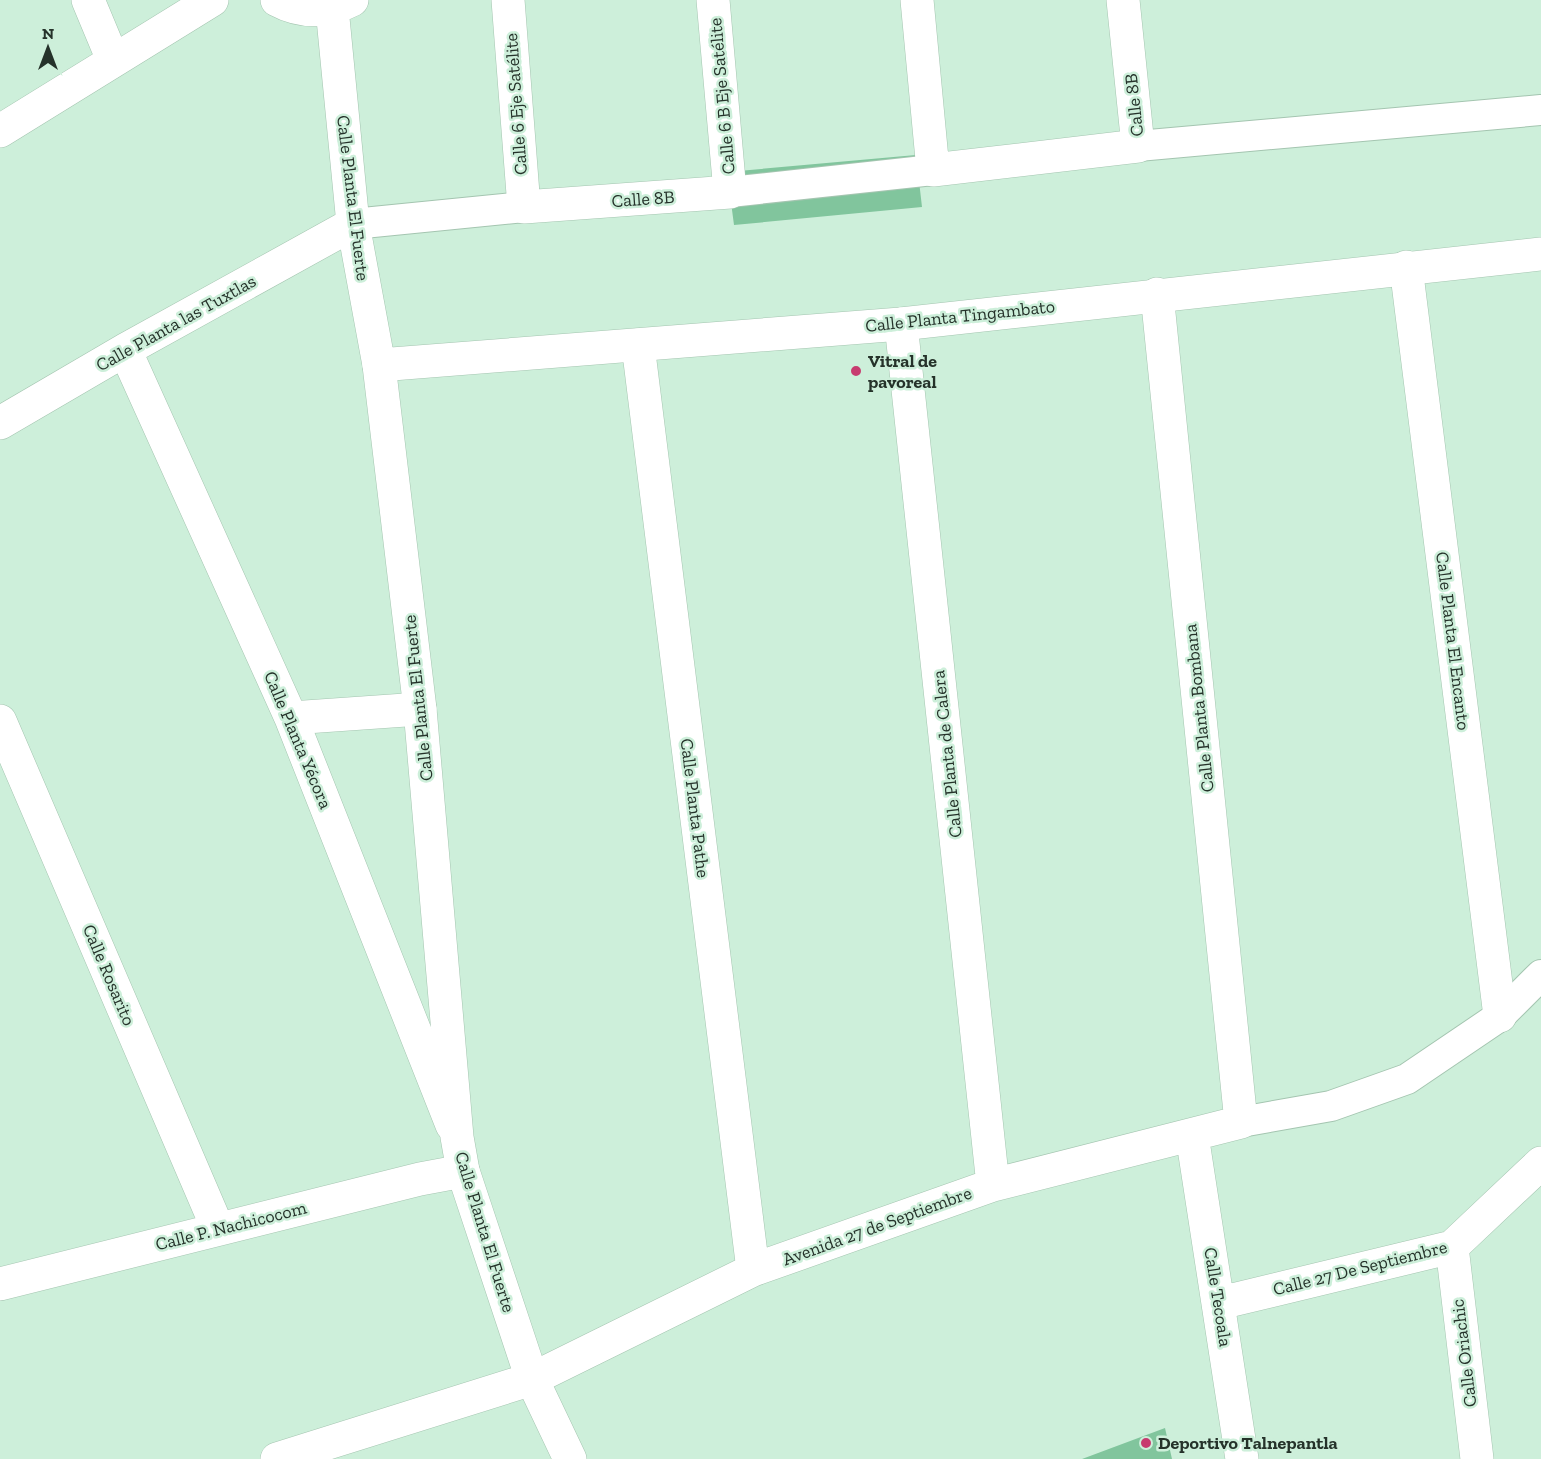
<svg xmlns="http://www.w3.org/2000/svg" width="1541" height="1459" font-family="'Zilla Slab',serif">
<rect width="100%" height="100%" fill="#cdefda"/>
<path fill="#81c59d" d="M916 155 922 207 734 225 727 172Z
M1165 1428 1172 1459H1082Z"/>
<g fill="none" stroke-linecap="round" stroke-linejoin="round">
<g stroke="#a4c5b0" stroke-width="32">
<path id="pedestrian" d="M1138 146 1541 110
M730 192 933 170
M353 224 524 207
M1241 1122 1331 1106 1407 1079 1500 1016 1541 975"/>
</g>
<g stroke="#a4c5b0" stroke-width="34">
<path id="minor" d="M88 0 113 60
M508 0 524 207 730 192 713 0
M917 0 933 170 1138 146 1123 0
M1406 267 1500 1016
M901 324 993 1185
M638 345 753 1270
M125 350 291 718 452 1125
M0 423 125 350 353 224
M291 718 420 709
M0 721 218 1229
M1192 1135 1242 1459
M1452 1247 1477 1459
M0 1284 420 1179 463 1171
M1220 1303 1452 1247 1541 1163
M277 1459 532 1379 753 1270 993 1185 1241 1122 1157 294"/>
</g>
<g stroke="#a4c5b0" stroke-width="34">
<path id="tertiary" d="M0 131 212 0
M379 365 420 709 457 1137 463 1171 532 1379 570 1459"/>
</g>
<g stroke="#a4c5b0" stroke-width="34">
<path id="secondary" d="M277 0C301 13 327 13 352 0
M332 8 353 224 379 365 901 324 1541 254"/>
</g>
<use href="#pedestrian" stroke="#fff" stroke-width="30"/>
<use href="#minor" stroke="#fff" stroke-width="33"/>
<use href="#tertiary" stroke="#fff" stroke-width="33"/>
<use href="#secondary" stroke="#fff" stroke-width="33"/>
</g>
<g fill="#c73b6f" stroke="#cdefda" stroke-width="2">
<circle cx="856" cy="371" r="6"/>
<circle cx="1146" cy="1443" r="6"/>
</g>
<g text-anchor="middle" stroke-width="5" stroke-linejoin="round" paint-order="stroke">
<g font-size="18" fill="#25322a" stroke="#cdefda">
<text transform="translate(722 96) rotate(-95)" y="6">Calle 6 B Eje Satélite</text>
<text transform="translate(516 104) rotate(-94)" y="6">Calle 6 Eje Satélite</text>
<text transform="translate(1134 105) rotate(-96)" y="6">Calle 8B</text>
<text transform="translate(353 198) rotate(83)" y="6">Calle Planta El Fuerte</text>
<text transform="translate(643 199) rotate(-4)" y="6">Calle 8B</text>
<text transform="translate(960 316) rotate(-6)" y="6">Calle Planta Tingambato</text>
<text transform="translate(176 323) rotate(-29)" y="6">Calle Planta las Tuxtlas</text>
<text transform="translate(1453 641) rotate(83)" y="6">Calle Planta El Encanto</text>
<text transform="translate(418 698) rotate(-96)" y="6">Calle Planta El Fuerte</text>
<text transform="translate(1199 708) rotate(-96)" y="6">Calle Planta Bombana</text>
<text transform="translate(298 740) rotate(67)" y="6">Calle Planta Yécora</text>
<text transform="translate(947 754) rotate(-96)" y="6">Calle Planta de Calera</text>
<text transform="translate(695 808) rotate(83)" y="6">Calle Planta Pathe</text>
<text transform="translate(109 975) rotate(67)" y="6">Calle Rosarito</text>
<text transform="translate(231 1226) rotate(-14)" y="6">Calle P. Nachicocom</text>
<text transform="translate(877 1226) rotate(-20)" y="6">Avenida 27 de Septiembre</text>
<text transform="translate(485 1232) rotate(73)" y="6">Calle Planta El Fuerte</text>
<text transform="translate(1360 1268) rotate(-14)" y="6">Calle 27 De Septiembre</text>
<text transform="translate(1218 1297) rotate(81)" y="6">Calle Tecoala</text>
<text transform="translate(1464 1353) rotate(-97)" y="6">Calle Oriachic</text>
</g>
<g font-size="18" font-weight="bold" fill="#25322a" stroke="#cdefda" text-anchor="start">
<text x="868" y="367">Vitral de<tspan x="868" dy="21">pavoreal</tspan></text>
<text x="1158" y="1449">Deportivo Talnepantla</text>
</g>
</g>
<g transform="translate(48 48)" stroke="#cdefda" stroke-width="4.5" paint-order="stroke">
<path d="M0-4.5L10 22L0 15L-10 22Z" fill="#25322a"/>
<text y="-9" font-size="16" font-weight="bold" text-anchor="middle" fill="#25322a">N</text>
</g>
</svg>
